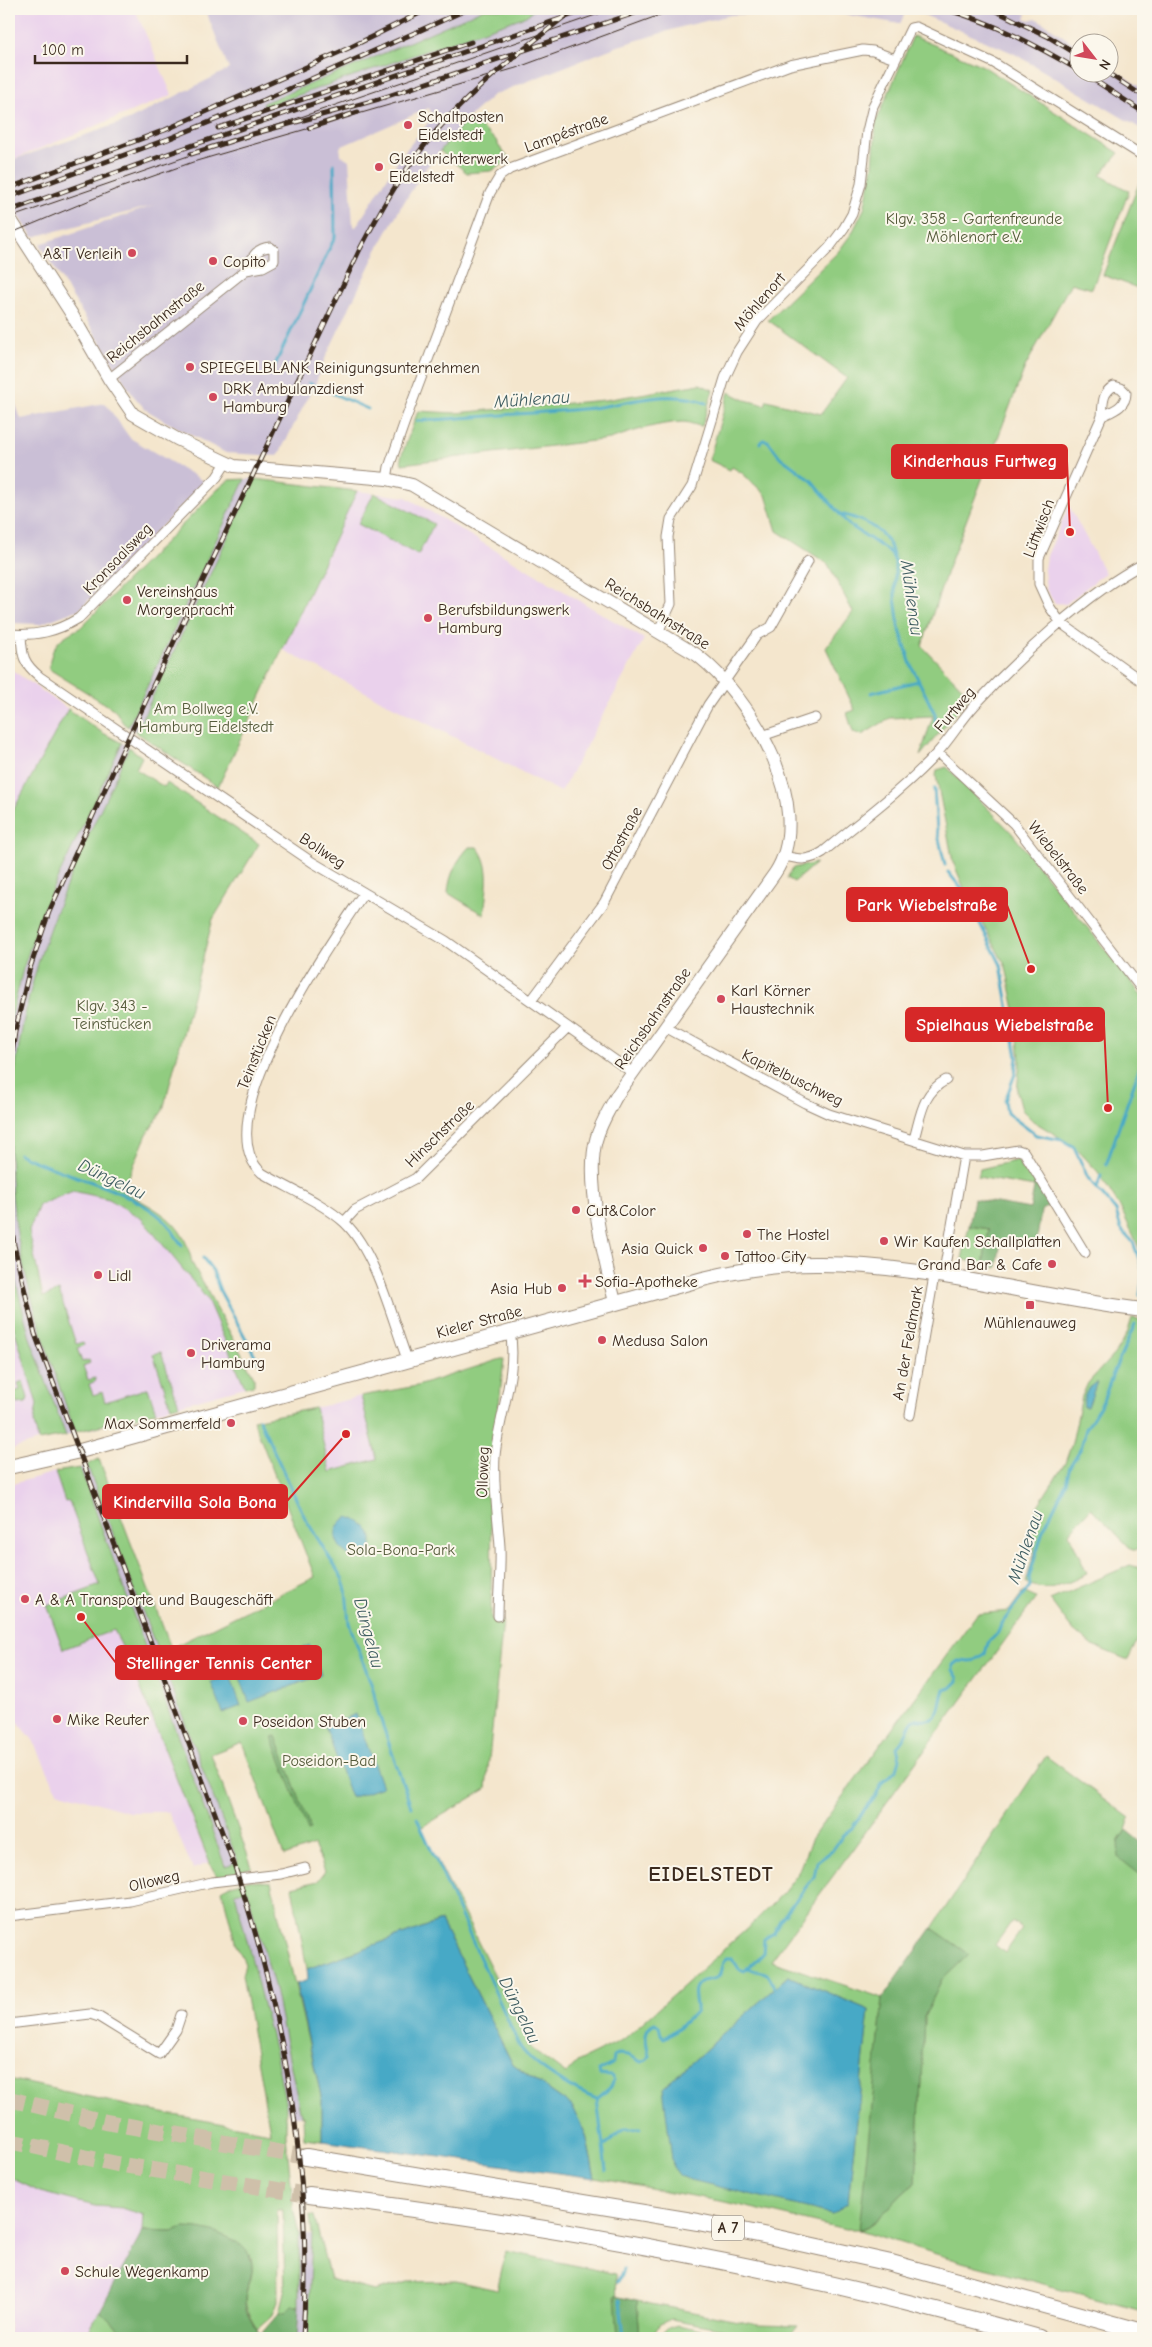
<svg xmlns="http://www.w3.org/2000/svg" width="1152" height="2347" font-family="'Comic Neue',sans-serif">
<rect width="100%" height="100%" fill="#fbf7ec"/>
<filter id="ink" filterUnits="userSpaceOnUse"><feTurbulence type="fractalNoise" baseFrequency=".02" numOctaves="2"/><feDisplacementMap in="SourceGraphic" scale="10" xChannelSelector="R" yChannelSelector="G"/><feConvolveMatrix kernelMatrix="1 2 1 2 8 2 1 2 1" color-interpolation-filters="sRGB"/></filter>
<filter id="wash" filterUnits="userSpaceOnUse"><feTurbulence type="fractalNoise" baseFrequency=".0096" numOctaves="4" result="noise"/><feDisplacementMap in="SourceGraphic" scale="20" xChannelSelector="R" yChannelSelector="G"/><feGaussianBlur stdDeviation="1.12" result="paint"/><feColorMatrix in="noise" values="0 0 0 0 0 0 0 0 0 0 0 0 0 0 0 0 0 1.4 0 .05"/><feComposite in="paint" operator="in"/></filter>
<g filter="url(#wash)">
<rect width="100%" height="100%" fill="#f4e6cd"/>
<path fill="#ead1ec" d="M9 9H135L172 95 9 161Z
M357 491 406 497 644 639 561 792 283 650Z
M1069 506 1105 573 1066 604 1055 603 1052 599 1046 589 1044 569 1046 558Z
M9 668 68 709 9 818Z
M72 1191 109 1199 142 1219 207 1299 245 1387 87 1430 44 1297 29 1231 39 1205Z
M9 1311 37 1404 34 1422 38 1441 9 1450Z
M361 1396 377 1459 330 1472 315 1408Z
M55 1472 65 1501 69 1500 116 1629 114 1630 135 1674 209 1863 193 1869 168 1812H129L57 1791 33 1740 18 1722 9 1707V1485Z
M9 2177 40 2192 95 2206 122 2208 145 2215 143 2231 85 2338H9Z"/>
<path fill="#cabfd6" fill-rule="evenodd" d="M205 9H1014L1027 14 1025 18 1029 20 1036 18 1079 47 1080 72H1110V67L1143 89V130L1013 53 910 9 905 13 900 24 843 14 800 12 731 15 685 26 618 46 493 95 469 117 426 168 399 210 376 252 320 369 317 380 278 456 226 453 163 420 145 409 132 394 40 244 156 205 33 237 9 201V161L129 120 229 69ZM429 108 433 117 401 156 356 227 353 226 349 160 341 155 340 147Z
M9 385 21 419 105 403 130 438 205 482 80 609 40 624 9 623Z
M245 479H255L136 732 128 727Z
M122 743 129 747 55 915 35 974 14 1080 11 1156 19 1243 41 1332 75 1432 66 1436 29 1335 9 1254V1027L23 970 43 909Z
M87 1465 238 1862 226 1867 80 1468Z
M247 1889 275 1989 301 2116H290L286 2105 275 2052 235 1893Z
M299 2234H312L308 2338H297Z"/>
<path fill="#91cc80" stroke="#667b4f" fill-rule="evenodd" d="M484 9H535L526 16 264 107 263 103 364 62Z
M913 36 983 66 1119 153 1100 175 1129 191 1092 289 1071 283 1025 367 947 571 922 646 970 696 920 756 933 716 890 718 862 735 853 732 847 713 855 710 826 648 853 612 828 564 777 531 766 495 742 473 732 467 730 470 709 460 729 392 745 400 765 405 767 400 821 414 847 378 768 320 838 252 852 233 864 209 873 166 876 122Z
M469 117 498 142V145L510 160 491 171 467 173 440 151Z
M1142 176H1143V290L1103 275Z
M700 384 713 390 702 426C696 426 690 422 683 422 658 423 634 431 610 439L402 464 401 457 418 411 455 413 605 400Z
M245 479 128 727 123 723 115 710 49 669C51 645 59 638 80 628L217 490 229 480Z
M255 479 357 491 218 787 136 732Z
M374 493 434 524 418 555 358 524Z
M68 709 103 733 122 743 43 909 23 969 9 1027V818Z
M129 747 142 757 136 769 164 787 167 783 259 844 213 919 163 1110 147 1134 125 1186 120 1189C155 1210 184 1218 192 1263L254 1377V1385L245 1387 207 1299 142 1219 109 1199 73 1191 39 1205 29 1231 43 1297 59 1291 76 1344 83 1342 84 1345 77 1348 82 1362 89 1360 90 1363 83 1366 88 1380 95 1378 96 1381 89 1384 93 1395 102 1392 105 1402 148 1388 156 1412 75 1432C54 1370 31 1308 19 1244 2 1156 11 1060 35 974 56 897 97 820 129 747Z
M947 767 1011 832 1143 997V1256L1121 1209 1098 1172 1074 1146 1033 1121 1022 1110 1017 1091 1020 1061 1016 1014 1006 967 964 888 953 862 936 776 937 770Z
M469 847H477C493 866 486 892 484 915L448 893C449 875 457 860 469 847Z
M816 863 794 882 787 878 793 868Z
M1018 1160 1022 1171 1033 1172 1036 1178 1034 1187 978 1177 980 1169Z
M969 1226 989 1229 983 1265 962 1259Z
M9 1254 29 1335 66 1436 38 1441 34 1422 37 1404 9 1311Z
M1132 1318 1143 1320V1536L1138 1550H1132L1091 1508 1069 1533 1087 1574C1064 1584 1050 1594 1026 1583L1034 1553 1033 1527 1037 1507 1065 1463 1072 1443 1082 1396 1088 1383 1115 1353 1127 1334Z
M161 1352 179 1405 171 1407 153 1354Z
M501 1359H504L492 1467 491 1619 503 1621 486 1789 421 1828 531 2048 566 2074 577 2062 624 2039 751 1925 784 1892 797 1875 812 1838 977 1614 1009 1611 1023 1592 1036 1598 771 1961 883 1998 860 2230C883 2221 895 2196 916 2183L924 2017 942 1980 968 1954 932 1928 1046 1756 1130 1818 1126 1830 1118 1842 1143 1863V2311L962 2262 859 2230H845L730 2203 595 2178 586 2135 572 2106 513 2065 441 1921 307 1969 292 1887 318 1881 325 1871 314 1845 284 1856 242 1742 211 1754 252 1867 218 1878 211 1866 135 1674 114 1630 63 1649 47 1605 100 1585 69 1501 65 1502 55 1472 80 1468 225 1866 238 1862 87 1465 99 1459 171 1648 315 1577 253 1420 315 1408 330 1472 377 1459 361 1396 417 1386ZM1012 1921 1022 1929 1005 1953 995 1945ZM788 1976 869 2010 848 2202 832 2214 680 2176 663 2088Z
M23 1381 28 1398 26 1403 17 1404 13 1392 20 1390 18 1383Z
M1130 1565 1143 1569V1629L1128 1660 1091 1645 1070 1627 1050 1600Z
M247 1880 271 1882 322 2100V2141L304 2139 303 2116H301L275 1989 247 1890 235 1893 275 2052 286 2105V2136L294 2212 299 2234V2306H292L285 2313 280 2312 285 2292 283 2210H277L278 2301 272 2316 257 2329C231 2290 258 2291 251 2257L193 2228 171 2232 143 2231 144 2215 122 2208 95 2206 40 2192 9 2177V2079L157 2112 270 2132 242 1975 245 1964 236 1945 222 1890 228 1886Z
M310 2215 314 2216 330 2279 374 2291 408 2282 456 2281 497 2290 506 2251 616 2274 618 2338H308L312 2234Z
M637 2301 758 2325 798 2326 788 2338H771L671 2319 660 2324 651 2338H640Z
M100 2311 128 2338H85Z
M678 2325 740 2338H659C663 2330 668 2327 678 2325Z"/>
<path fill="#74b06e" stroke="#586d46" d="M1036 1178 1050 1205 1041 1211 1036 1246 1001 1240 997 1268 983 1265 989 1229 969 1226 974 1199 1030 1209Z
M276 1736 311 1830 308 1831 272 1737Z
M1126 1830 1143 1844V1877L1119 1858 1118 1842Z
M932 1928 969 1954 942 1980 924 2017 916 2183C895 2196 883 2221 859 2230L883 1998Z
M184 2228C208 2228 255 2239 252 2270 251 2281 244 2292 245 2304 246 2315 254 2326 261 2334L280 2312 285 2313 292 2306H299L297 2338H128L100 2311 143 2231 171 2232Z
M615 2296 637 2301 640 2338H618Z"/>
<path fill="#46a9c6" stroke="#406a72" d="M1097 1382 1088 1407H1084C1082 1397 1088 1386 1097 1382Z
M348 1517C363 1521 379 1534 369 1551 355 1574 316 1533 348 1517Z
M310 1645 321 1675 249 1702 238 1672Z
M230 1675 241 1706 223 1713 211 1682Z
M356 1714 382 1787 351 1798 325 1726Z
M441 1921 513 2065 572 2106 586 2135 595 2178 322 2141V2100L296 1984 308 1980 307 1969Z
M788 1976 869 2010 848 2202 832 2214 691 2180 680 2176 673 2167 663 2088Z"/>
<g fill="none" stroke-linecap="round" stroke-linejoin="round">
<path stroke="#46a9c6" stroke-width="3" d="M275 365 335 237 334 164
M309 383 368 409
M417 421C472 417 527 414 582 409 622 406 668 387 706 403
M760 443 763 440 768 441 780 457 812 481 848 524 891 553 895 562V598L899 627 911 665 935 714 936 727
M840 514C862 519 888 530 893 555
M871 693 918 681
M934 789 937 830 945 865
M948 872 964 892 1001 965 1017 1057 1015 1074 1005 1101 1007 1113 1036 1135 1062 1140 1074 1147 1088 1178 1116 1211 1121 1229 1133 1242 1143 1271
M19 1154C61 1176 138 1189 169 1226 173 1231 177 1239 182 1245
M1106 1165 1139 1069 1143 1064
M1097 1188 1101 1175
M203 1258 213 1271 220 1291 258 1361
M1140 1295 1143 1272
M259 1419 305 1518 342 1578 346 1590 349 1623 373 1689 378 1712 411 1807
M417 1818 519 2045C532 2066 574 2091 597 2099
M748 1968C764 1975 768 1967 774 1988
M604 2146 625 2129H640
M606 2170 597 2099 611 2087 614 2080 611 2076 600 2075 599 2071 612 2064 613 2057 618 2054 628 2055 641 2062 646 2060 649 2056C647 2044 641 2029 655 2023L659 2026 661 2035 664 2038C669 2036 695 2014 696 2010 697 1999 689 1989 702 1981 730 1977 714 1975 726 1958H732L739 1969 744 1971 763 1955 764 1939 774 1933 780 1920 814 1877 817 1862 832 1851 844 1834 852 1828 864 1810 874 1799 882 1783 897 1769 900 1759 897 1747C907 1738 905 1730 914 1720 919 1719 922 1721 927 1720 942 1719 939 1700 944 1690L951 1688 958 1681V1678L953 1671V1665L958 1661 971 1662 985 1654 988 1643 996 1635 1003 1622 1030 1586 1029 1578 1043 1530 1066 1483 1070 1466 1081 1448 1086 1429 1103 1401 1114 1371 1135 1324
M618 2282 623 2269
M620 2300 624 2338"/>
</g>
</g>
<g filter="url(#ink)">
<g fill="none" stroke-linecap="round" stroke-linejoin="round">
<path stroke="#cfc0aa" stroke-width="16" stroke-dasharray="16 8" stroke-linecap="butt" d="M9 2099 106 2122 306 2157
M9 2141 117 2164 309 2195"/>
<g stroke="#988876" stroke-width="11">
<path id="street" d="M109 379 246 270C252 259 255 248 270 247L274 250V261L263 267 246 270
M1102 416C1112 411 1126 407 1126 393L1121 388 1114 386C1102 392 1103 404 1102 416L1039 558V584L1049 606 1061 623 1143 682
M387 479 389 467 404 424 490 193 500 176 510 169 790 65 863 50 873 51 895 59
M658 632 671 604 668 537 671 519 692 486 725 378 737 352 757 321 829 248 844 228 852 214 861 184 867 131 873 106 911 28 916 27 994 63 1143 156
M9 634C36 636 56 632 79 618L217 477 226 463
M21 635C22 656 23 663 40 677L312 862 446 941 633 1073
M762 736 815 718
M938 753 1014 824 1143 991
M785 856C800 860 809 861 823 852 859 822 906 787 937 753 951 738 961 720 975 705 1017 659 1088 592 1143 564
M363 894C332 942 203 1122 262 1173 289 1189 322 1202 345 1223 376 1253 392 1319 407 1359
M531 1001 604 903 708 705 757 635 771 627 808 561
M665 1027 805 1103 829 1114 964 1156H983L1018 1150 1024 1152 1085 1253
M914 1139C921 1115 922 1093 946 1080
M344 1222 355 1210 416 1178 568 1027
M943 1277 964 1156
M910 1415 934 1276
M498 1616C498 1593 501 1570 500 1547 498 1516 493 1487 495 1456 499 1414 518 1373 510 1331
M9 1916 130 1901 212 1882 281 1874 305 1868
M9 2024 90 2014 99 2017 159 2054 176 2030 181 2015"/>
</g>
<g stroke="#988876" stroke-width="14">
<path id="secondary" d="M9 217 71 313 109 379 133 414 177 439 234 466 387 479 412 485 697 655C750 696 818 808 775 873L617 1095C609 1110 600 1124 596 1140 585 1180 605 1262 615 1302"/>
</g>
<g stroke="#988876" stroke-width="16">
<path id="primary" d="M9 1467 80 1451 703 1279C740 1270 777 1264 816 1264 922 1263 1037 1298 1143 1310"/>
</g>
<g stroke="#988876" stroke-width="18">
<path id="highway" d="M306 2157 698 2222 768 2236 891 2263 1143 2332
M309 2195C554 2226 800 2269 1039 2338"/>
</g>
<use href="#street" stroke="#fff" stroke-width="9"/>
<use href="#secondary" stroke="#fff" stroke-width="12"/>
<use href="#primary" stroke="#fff" stroke-width="14"/>
<use href="#highway" stroke="#fff" stroke-width="16"/>
<path stroke="#3b2a1e" stroke-width="1" d="M9 218 613 9
M9 234 114 190 193 162 516 68 676 9"/>
<g stroke="#3b2a1e" stroke-width="5">
<path id="rail" d="M945 9C994 23 1036 45 1080 71
M992 9 1049 37 1080 56
M1082 72 1143 112
M1106 72 1143 96
M218 128 471 42
M309 128 358 112
M191 154 253 134 379 99 647 9
M9 188 165 130 351 47 428 9
M9 197 168 139 264 100 468 9
M9 211 173 152 589 9
M9 1075 15 1032 29 971 49 912 125 745 360 249C378 215 396 182 420 151 462 96 520 52 574 9
M9 1205 14 1245 35 1334 234 1864C285 2017 313 2177 303 2338"/>
</g>
<use href="#rail" stroke="#fbf7ec" stroke-width="3" stroke-dasharray="9" stroke-linecap="butt"/>
</g>
</g>
<g fill="#d1495b" stroke="#fbf7ec" stroke-width="2">
<circle cx="408" cy="125" r="5"/>
<circle cx="379" cy="167" r="5"/>
<circle cx="132" cy="253" r="5"/>
<circle cx="213" cy="261" r="5"/>
<circle cx="190" cy="367" r="5"/>
<circle cx="213" cy="397" r="5"/>
<circle cx="127" cy="600" r="5"/>
<circle cx="428" cy="618" r="5"/>
<circle cx="721" cy="999" r="5"/>
<circle cx="576" cy="1210" r="5"/>
<circle cx="747" cy="1234" r="5"/>
<circle cx="884" cy="1241" r="5"/>
<circle cx="703" cy="1248" r="5"/>
<circle cx="725" cy="1256" r="5"/>
<circle cx="1052" cy="1264" r="5"/>
<circle cx="98" cy="1275" r="5"/>
<path d="M582.5 1273.5h5v5h5v5h-5v5h-5v-5h-5v-5h5z"/>
<circle cx="562" cy="1288" r="5"/>
<rect x="1025" y="1300" width="10" height="10" rx="2.5"/>
<circle cx="602" cy="1340" r="5"/>
<circle cx="191" cy="1353" r="5"/>
<circle cx="231" cy="1423" r="5"/>
<circle cx="25" cy="1599" r="5"/>
<circle cx="57" cy="1719" r="5"/>
<circle cx="243" cy="1721" r="5"/>
<circle cx="65" cy="2271" r="5"/>
</g>
<g text-anchor="middle" stroke-width="4" stroke-linejoin="round" paint-order="stroke">
<rect fill="#fbf7ec" stroke="#75685c" stroke-width="1" x="712" y="2215.5" width="32" height="25" rx="4"/>
<g font-size="15" font-weight="bold" fill="#3b2a1e">
<text x="728" y="2233">A 7</text>
</g>
<g font-size="16" fill="#3b2a1e" stroke="#fbf7ec" text-anchor="start">
<text x="418" y="122">Schaltposten<tspan x="418" dy="18">Eidelstedt</tspan></text>
<text x="389" y="164">Gleichrichterwerk<tspan x="389" dy="18">Eidelstedt</tspan></text>
<text x="122" y="259" text-anchor="end">A&amp;T Verleih</text>
<text x="223" y="267">Copito</text>
<text x="200" y="373">SPIEGELBLANK Reinigungsunternehmen</text>
<text x="223" y="394">DRK Ambulanzdienst<tspan x="223" dy="18">Hamburg</tspan></text>
<text x="137" y="597">Vereinshaus<tspan x="137" dy="18">Morgenpracht</tspan></text>
<text x="438" y="615">Berufsbildungswerk<tspan x="438" dy="18">Hamburg</tspan></text>
<text x="731" y="996">Karl Körner<tspan x="731" dy="18">Haustechnik</tspan></text>
<text x="586" y="1216">Cut&amp;Color</text>
<text x="757" y="1240">The Hostel</text>
<text x="894" y="1247">Wir Kaufen Schallplatten</text>
<text x="693" y="1254" text-anchor="end">Asia Quick</text>
<text x="735" y="1262">Tattoo City</text>
<text x="1042" y="1270" text-anchor="end">Grand Bar &amp; Cafe</text>
<text x="108" y="1281">Lidl</text>
<text x="595" y="1287">Sofia-Apotheke</text>
<text x="552" y="1294" text-anchor="end">Asia Hub</text>
<text x="1030" y="1328" text-anchor="middle">Mühlenauweg</text>
<text x="612" y="1346">Medusa Salon</text>
<text x="201" y="1350">Driverama<tspan x="201" dy="18">Hamburg</tspan></text>
<text x="221" y="1429" text-anchor="end">Max Sommerfeld</text>
<text x="35" y="1605">A &amp; A Transporte und Baugeschäft</text>
<text x="67" y="1725">Mike Reuter</text>
<text x="253" y="1727">Poseidon Stuben</text>
<text x="75" y="2277">Schule Wegenkamp</text>
</g>
<g font-size="16" fill="#3b2a1e" stroke="#fbf7ec">
<text transform="translate(566 132) rotate(-20)" y="6">Lampéstraße</text>
<text transform="translate(759 301) rotate(-49)" y="6">Möhlenort</text>
<text transform="translate(155 321) rotate(-39)" y="6">Reichsbahnstraße</text>
<text transform="translate(1038 528) rotate(-69)" y="6">Lüttwisch</text>
<text transform="translate(117 558) rotate(-46)" y="6">Kronsaalsweg</text>
<text transform="translate(658 613) rotate(32)" y="6">Reichsbahnstraße</text>
<text transform="translate(954 709) rotate(-50)" y="6">Furtweg</text>
<text transform="translate(621 838) rotate(-62)" y="6">Ottostraße</text>
<text transform="translate(323 850) rotate(33)" y="6">Bollweg</text>
<text transform="translate(1059 857) rotate(52)" y="6">Wiebelstraße</text>
<text transform="translate(652 1018) rotate(-55)" y="6">Reichsbahnstraße</text>
<text transform="translate(256 1052) rotate(-68)" y="6">Teinstücken</text>
<text transform="translate(793 1077) rotate(26)" y="6">Kapitelbuschweg</text>
<text transform="translate(439 1133) rotate(-44)" y="6">Hinschstraße</text>
<text transform="translate(479 1321) rotate(-15)" y="6">Kieler Straße</text>
<text transform="translate(907 1343) rotate(-80)" y="6">An der Feldmark</text>
<text transform="translate(482 1472) rotate(-88)" y="6">Olloweg</text>
<text transform="translate(154 1880) rotate(-13)" y="6">Olloweg</text>
</g>
<g font-size="16" fill="#555b3b" stroke="#fbf7ec">
<text x="974" y="224">Klgv. 358 - Gartenfreunde<tspan x="974" dy="18">Möhlenort e.V.</tspan></text>
<text x="206" y="714">Am Bollweg e.V.<tspan x="206" dy="18">Hamburg Eidelstedt</tspan></text>
<text x="112" y="1011">Klgv. 343 -<tspan x="112" dy="18">Teinstücken</tspan></text>
<text x="401" y="1555">Sola-Bona-Park</text>
<text x="329" y="1766">Poseidon-Bad</text>
</g>
<g font-size="18" font-style="italic" fill="#3f5d61" stroke="#fbf7ec">
<text transform="translate(532 399) rotate(-4)" y="6">Mühlenau</text>
<text transform="translate(912 598) rotate(82)" y="6">Mühlenau</text>
<text transform="translate(112 1179) rotate(25)" y="6">Düngelau</text>
<text transform="translate(1025 1547) rotate(-71)" y="6">Mühlenau</text>
<text transform="translate(369 1633) rotate(75)" y="6">Düngelau</text>
<text transform="translate(520 2010) rotate(64)" y="6">Düngelau</text>
</g>
<g font-size="21" font-weight="bold" letter-spacing="1" fill="#3b2a1e" stroke="#fbf7ec">
<text x="711" y="1881">EIDELSTEDT</text>
</g>
</g>
<path fill="none" stroke="#d62828" stroke-width="2" d="M1070 532L1067 461M1031 969L1007 905M1108 1108L1104 1025M346 1434L287 1501M81 1617L116 1663"/>
<g fill="#d62828" stroke="#fbf7ec" stroke-width="2">
<circle cx="1070" cy="532" r="5"/>
<circle cx="1031" cy="969" r="5"/>
<circle cx="1108" cy="1108" r="5"/>
<circle cx="346" cy="1434" r="5"/>
<circle cx="81" cy="1617" r="5"/>
</g>
<g fill="#d62828" stroke="#d62828" stroke-width="2">
<rect x="892" y="445" width="175" height="33" rx="5"/>
<rect x="847" y="888" width="160" height="33" rx="5"/>
<rect x="906" y="1008" width="198" height="33" rx="5"/>
<rect x="103" y="1485" width="184" height="33" rx="5"/>
<rect x="116" y="1646" width="205" height="33" rx="5"/>
</g>
<g font-size="18" text-anchor="middle" font-weight="bold" fill="#fff">
<text x="980" y="467">Kinderhaus Furtweg</text>
<text x="927" y="911">Park Wiebelstraße</text>
<text x="1005" y="1031">Spielhaus Wiebelstraße</text>
<text x="195" y="1508">Kindervilla Sola Bona</text>
<text x="219" y="1669">Stellinger Tennis Center</text>
</g>
<rect width="1152" height="2347" fill="none" stroke="#fbf7ec" stroke-width="30"/>
<g transform="translate(1094 58) rotate(121)"><circle r="24" fill="#fbf7ec" stroke="#aea59a"/>
<path d="M0-4L9 19L0 12L-9 19Z" fill="#d1495b"/>
<text y="-8" font-size="14" font-weight="bold" text-anchor="middle" fill="#3b2a1e">N</text>
</g>
<path d="M35 55v8h152v-8" fill="none" stroke="#3b2a1e" stroke-width="2.5"/>
<text x="42" y="55" font-size="15" fill="#3b2a1e" stroke="#fbf7ec" stroke-width="4" paint-order="stroke">100 m</text>
</svg>
